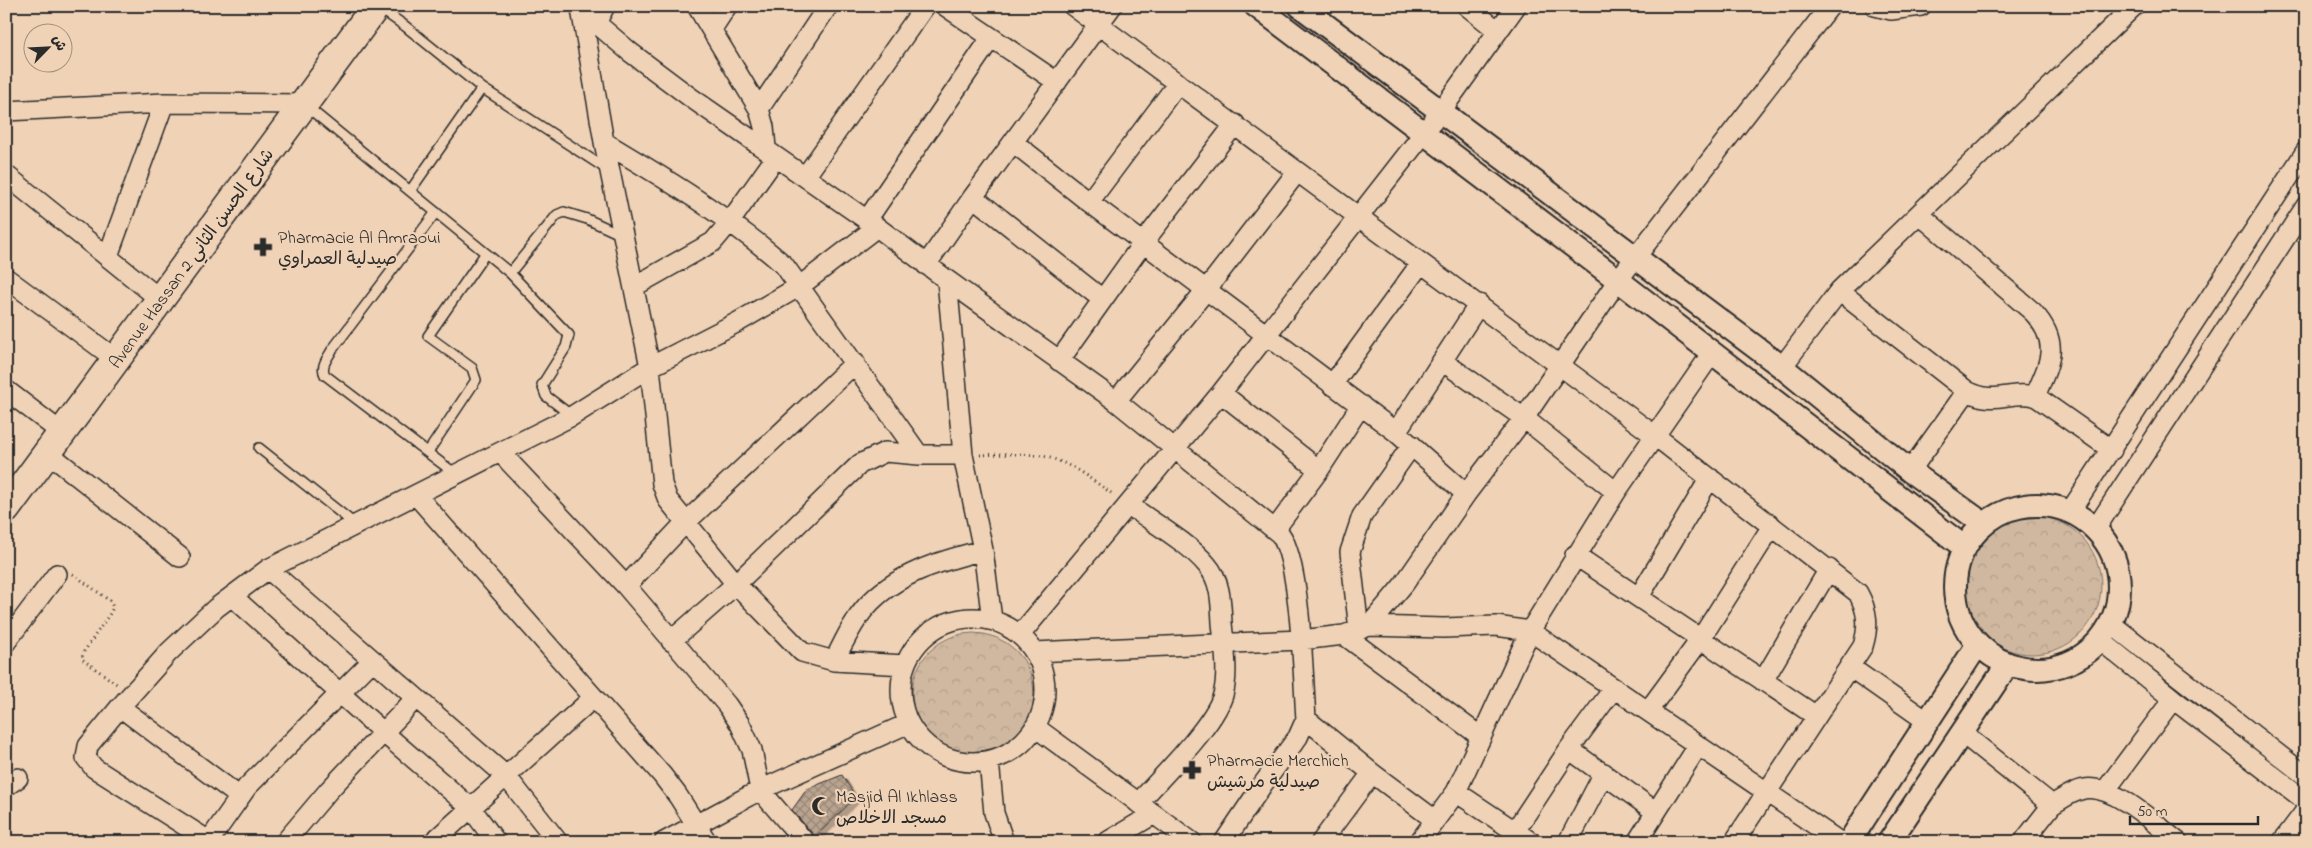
<svg xmlns="http://www.w3.org/2000/svg" width="2312" height="848" font-family="'Indie Flower','Playpen Sans Arabic',sans-serif">
<defs>
<pattern id="park-crowns" width="20" height="18" patternUnits="userSpaceOnUse" patternTransform="scale(1.25)"><rect width="20" height="18" fill="#d0b8a0"/><path d="M2 6a3 3 0 1 1 6 0M12 15a3 3 0 1 1 6 0" fill="none" stroke="#b39e8a"/></pattern>
<pattern id="building-cross-hatch" width="8" height="8" patternUnits="userSpaceOnUse" patternTransform="scale(1.25)"><rect width="8" height="8" fill="#baa490"/><path d="M0 0l8 8M0 8l8-8" fill="none" stroke="#978676"/></pattern>
<filter id="shadow"><feDropShadow dx="4.5" dy="4.5" stdDeviation="0" flood-color="#0004"/></filter>
</defs>
<rect width="100%" height="100%" fill="#f0d3b7"/>
<filter id="ink" filterUnits="userSpaceOnUse"><feTurbulence type="fractalNoise" baseFrequency=".02" numOctaves="2"/><feDisplacementMap in="SourceGraphic" scale="10" xChannelSelector="R" yChannelSelector="G"/><feConvolveMatrix kernelMatrix="1 2 1 2 8 2 1 2 1" color-interpolation-filters="sRGB"/></filter>
<g filter="url(#ink)">
<path fill="url(#park-crowns)" stroke="#7e7266" d="M1963 585a69 69 0 1 1 138 0a69 69 0 1 1-138 0Z
M912 694a61 61 0 1 1 122 0a61 61 0 1 1-122 0Z"/>
<path fill="url(#building-cross-hatch)" stroke="#2b2b2b" filter="url(#shadow)" d="M842 775 856 797 815 837 792 810 807 789Z"/>
<g fill="none" stroke-linecap="round" stroke-linejoin="round">
<g stroke="#2b2b2b" stroke-width="12">
<path id="service" d="M378 7 405 26 482 88 608 170
M305 105 510 273 557 215 564 212 587 219 622 235
M410 191 482 88
M436 212 332 350C328 358 320 366 325 375L457 475
M510 273 569 335 566 347 542 385 546 396 572 416
M259 448 356 525
M428 452 476 380 472 368 428 336 485 254"/>
</g>
<g stroke="#2b2b2b" stroke-width="22">
<path id="minor" d="M697 6 759 109
M945 6 1057 82
M1073 6 1654 435 1858 593C1868 611 1869 626 1863 646L1734 842
M1467 6 1498 31
M1875 6 1891 10 1921 6
M581 9 604 142 650 367 662 484 668 500 736 584 802 652 834 661 905 665
M583 19 596 23 630 52 690 97 877 227 947 280 1116 401 1280 534C1301 563 1303 678 1306 719L1298 737 1263 784 1224 842
M596 23 605 6
M712 29 727 6
M6 111 164 103 303 104
M604 142C666 179 729 217 784 265L919 455
M1013 142 1089 202 1396 432 1466 494
M766 148 764 127 759 109 828 6
M6 175 161 300
M805 177 925 6
M973 197 1102 299
M1089 202 1178 83
M1919 214 2033 312C2061 343 2050 362 2035 396
M867 220 991 38
M108 256 164 103
M926 265 973 197 1112 6
M6 278 117 360
M947 280 963 455 983 550 992 620
M635 286 713 242 729 223 776 157
M1839 291 1967 391C1996 406 2009 390 2035 396L2112 450
M1059 361 1143 243 1235 124
M1442 361 1524 418 1616 492
M1782 367 1839 291 2134 6
M1332 385 1421 263
M6 390 62 433
M1221 393 1319 470
M1116 401 1206 290 1297 172
M1396 432 1479 304
M48 453 180 557
M501 453 626 586 727 705 740 724 752 750 760 790 805 842
M1910 471 1967 391
M416 495 662 775 678 796 707 842
M1129 505C1152 522 1189 543 1207 565 1221 581 1221 603 1222 623 1224 645 1229 673 1223 695 1214 725 1161 778 1138 803
M2071 510 2306 151
M1276 528 1319 470 1361 405
M2096 528 2306 206
M1575 555 1816 716
M268 569 506 776 558 842
M626 586 685 523 855 363
M232 596 384 733 471 808 496 842
M1639 597 1710 478
M901 690a72 72 0 1 1 144 0a72 72 0 1 1-144 0Z
M2110 623 2306 776
M1369 626 1404 584 1466 494 1524 418 1618 280 1830 6
M1359 630 1350 552 1362 516 1412 445
M1020 635 1221 393 1441 111 1516 6
M1344 635 1481 737
M2100 640 2173 699 2306 801
M671 641 736 584 860 464 885 452 919 455H963
M6 642 57 574
M1034 652 1301 640 1344 635 1369 626 1444 628 1496 626 1530 631 1840 842
M373 660 247 787 209 841 94 768 86 758 88 746 120 707 169 652 216 608 268 569 572 416 650 367 738 322 800 286 877 227
M834 661C844 642 852 623 866 607 896 573 941 561 983 550
M1850 667 1928 722
M1763 681 1829 569
M120 707 240 797
M1648 711 1700 640 1772 526
M1306 719 1372 773 1435 820
M1035 727 1192 842
M1962 733 2052 805C2062 799 2073 791 2084 789 2114 784 2155 824 2178 842
M1569 749 1656 812
M989 761 994 813 1004 842
M6 786 18 778
M2105 791 2173 699
M1456 792 1531 842
M1515 831 1569 749 1614 688
M285 842 329 790 415 699
M433 842 593 698
M664 842 760 790 909 723
M1107 842 1154 814
M1321 842 1372 773
M1419 842 1456 792 1530 631 1616 492 1712 353
M1568 842 1604 773
M1637 842 1698 746
M2023 842 2052 805
M2282 842 2306 810"/>
</g>
<g stroke="#2b2b2b" stroke-width="26">
<path id="tertiary" d="M1256 6 1618 280 1965 548
M1300 6 1782 367 1910 471 1984 524
M1955 587a82 82 0 1 1 164 0a82 82 0 1 1-164 0Z
M1849 842 1978 644
M1889 842 2008 664"/>
</g>
<g stroke="#2b2b2b" stroke-width="31">
<path id="primary" d="M6 509 376 6"/>
</g>
<path stroke="#2b2b2b" stroke-width="3" stroke-dasharray="1 4" stroke-linecap="butt" d="M980 455C1001 454 1022 453 1042 456 1069 461 1092 480 1114 495
M73 574 110 601 113 607 111 612 83 653 82 659 118 685"/>
<use href="#service" stroke="#f0d3b7" stroke-width="9"/>
<use href="#minor" stroke="#f0d3b7" stroke-width="19"/>
<use href="#tertiary" stroke="#f0d3b7" stroke-width="22"/>
<use href="#primary" stroke="#f0d3b7" stroke-width="28"/>
</g>
</g>
<defs>
<g id="pharmacy-bare" transform="scale(1.5)"><path d="M-2-6h4v4h4v4h-4v4h-4v-4h-4v-4h4Z" fill="#2b2b2b" stroke="#f0d3b7" stroke-width="2.5" paint-order="stroke"/></g>
<g id="mosque-bare" transform="scale(1.5)"><path d="M3.5-4.9A6 6 0 1 0 3.5 4.9A5 5 0 1 1 3.5-4.9Z" fill="#2b2b2b" stroke="#f0d3b7" stroke-width="2.5" paint-order="stroke"/></g>
</defs>
<g fill-rule="evenodd">
<use href="#pharmacy-bare" x="263" y="247"/>
<use href="#pharmacy-bare" x="1192" y="770"/>
<use href="#mosque-bare" x="821" y="806"/>
</g>
<g text-anchor="middle" stroke-width="4.5" stroke-linejoin="round" paint-order="stroke">
<g font-size="18" fill="#2b2b2b" stroke="#f0d3b7" text-anchor="start">
<text x="278" y="243">Pharmacie Al Amraoui<tspan x="278" dy="21">صيدلية العمراوي</tspan></text>
<text x="1207" y="766">Pharmacie Merchich<tspan x="1207" dy="21">صيدلية مرشيش</tspan></text>
<text x="836" y="802">Masjid Al Ikhlass<tspan x="836" dy="21">مسجد الاخلاص</tspan></text>
</g>
<g font-size="18" fill="#2b2b2b" stroke="#f0d3b7">
<text transform="translate(191 258) rotate(-54)" y="6">Avenue Hassan 2 شارع الحسن الثاني</text>
</g>
</g>
<rect width="2312" height="848" fill="none" stroke="#f0d3b7" stroke-width="25"/>
<rect x="12" y="12" width="2287" height="823" fill="none" stroke="#2b2b2b" stroke-width="2" filter="url(#ink)"/>
<g transform="translate(48 48) rotate(66)"><circle r="24" fill="#f0d3b7" stroke="#a1907f"/>
<path d="M0-4L9 19L0 12L-9 19Z" fill="#2b2b2b"/>
<text y="-8" font-size="14" font-weight="bold" text-anchor="middle" fill="#2b2b2b">ش</text>
</g>
<path d="M2130 816v8h128v-8" fill="none" stroke="#2b2b2b" stroke-width="2.5"/>
<text x="2137" y="816" font-size="15" fill="#2b2b2b" stroke="#f0d3b7" stroke-width="4" paint-order="stroke">50 m</text>
</svg>
